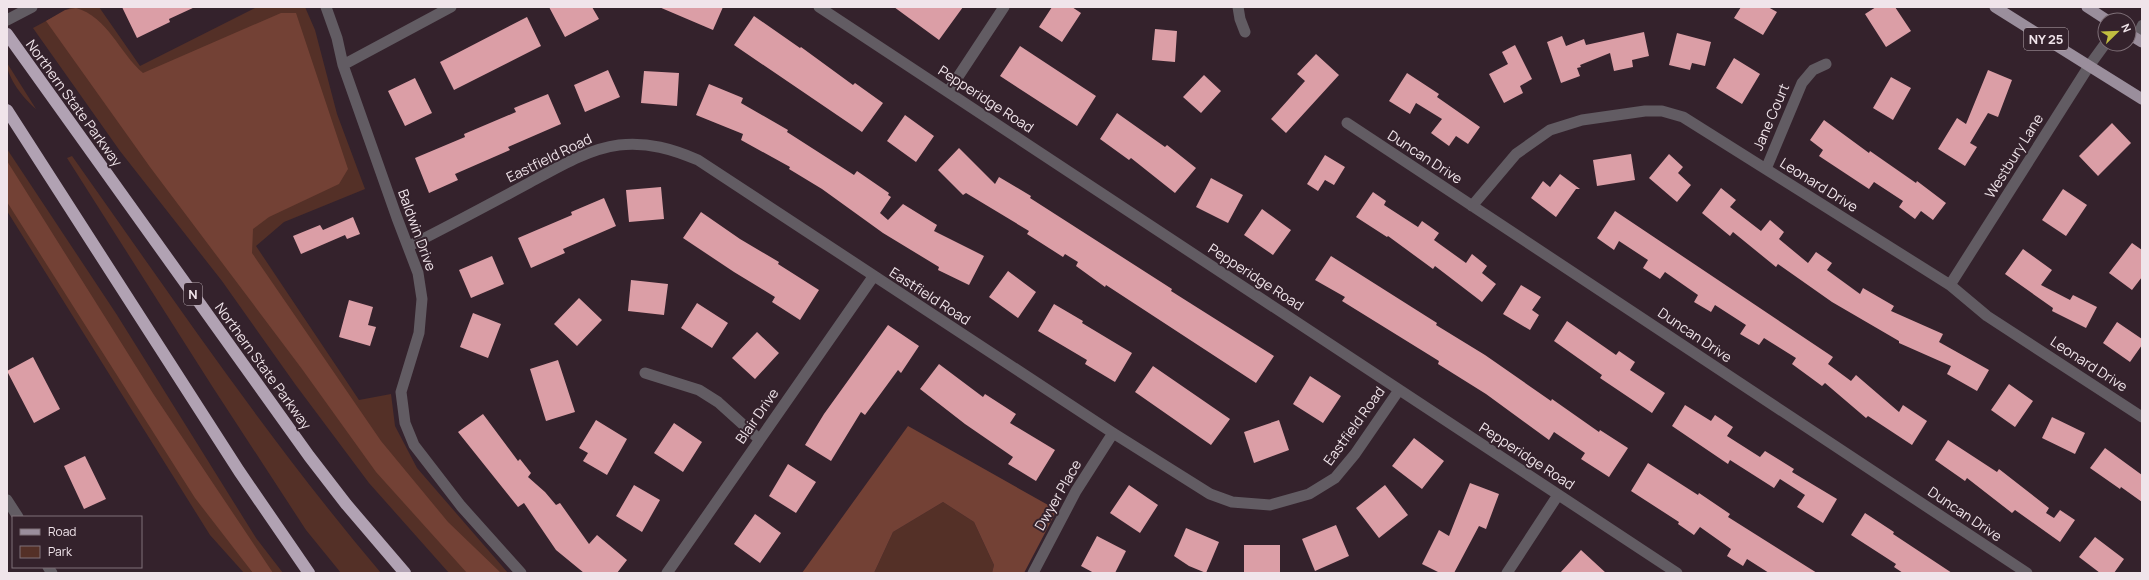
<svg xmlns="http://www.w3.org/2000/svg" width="2149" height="580" font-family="Manrope,sans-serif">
<rect width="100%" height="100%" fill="#34222c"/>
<path fill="#543027" d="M72 7H99L140 66 257 7H305L315 30 337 114 365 189 284 222 256 246 359 400 391 394 395 426 417 468 508 573H449L369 483 295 384 222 281 120 151 33 28Z
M7 63 36 109C24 99 7 78 7 63Z
M7 149 117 315 256 538 283 573H244L210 535 7 211Z
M72 156C172 297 269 441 381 573H341L306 530 212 386 67 158Z
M943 502 974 522 994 565 992 573H874L893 532Z"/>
<path fill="#734135" d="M76 8C108 17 120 54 143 73L281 13H296L348 169 339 184 269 217 253 229 252 253 381 441 448 522 501 573H467L376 472 302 369 150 167 46 21 65 10Z
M7 161 154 395 273 573H253L195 498 7 202Z
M908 426 1057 510 1024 573H992L994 565 974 522 943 502 893 532 874 573H802Z"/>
<path fill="#db9ea6" d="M122 7H195L169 19 170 22 137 38Z
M549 7H592L599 19 565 37Z
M659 7H723L713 30Z
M894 7H963L939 40Z
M1052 7H1072L1081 13 1062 42 1039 27Z
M1741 7H1768L1777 12 1763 35 1734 18Z
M1876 7H1895L1911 31 1886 47 1865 14Z
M754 16 800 48 801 47 853 85 855 83 883 103 862 132 734 45Z
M527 17 541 46 454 90 440 62Z
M1155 29 1177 31 1175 62 1152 60Z
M1644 32 1649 56 1632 60 1633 67 1614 71 1610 53 1580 65 1581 67 1577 68 1580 76 1561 83 1547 42 1562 36 1566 46 1584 39 1586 45Z
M1677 33 1711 42 1705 66 1692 63 1690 70 1669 65Z
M1515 45 1532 79 1520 86 1523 93 1504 103 1489 74 1508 64 1502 52Z
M1020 46 1096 96 1077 126 1000 76Z
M1316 54 1339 75 1286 133 1271 119 1305 81 1297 74Z
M1734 58 1760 74 1742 104 1716 88Z
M608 70 620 97 585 112 574 85Z
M1988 70 2012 80 1998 117 1988 113 1970 143 1977 147 1965 166 1938 149 1957 118 1966 124Z
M644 71 679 73 677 106 641 103Z
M1407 73 1439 94 1437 97 1480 127 1468 144 1456 136 1449 146 1431 133 1442 119 1416 103 1410 114 1389 101Z
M1204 75 1221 91 1201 113 1183 97Z
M1891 77 1911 88 1893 120 1873 108Z
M415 78 432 113 405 126 388 91Z
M709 84 743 98 741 103 788 130 787 132 854 175 857 171 889 193 888 195 891 197 880 213 888 220 903 204 937 225 934 231 984 256 969 285 938 270 939 267 883 233 822 189 789 169 790 167 741 140 743 134 696 115Z
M548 94 561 124 508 147 510 150 455 174 458 180 429 193 415 158 465 137 464 134 516 112 514 108Z
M1117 113 1165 147 1167 145 1196 168 1175 193 1131 158 1129 160 1100 139Z
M905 115 934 136 916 162 887 141Z
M1824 120 1869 153 1870 151 1916 183 1917 181 1946 203 1933 220 1921 211 1915 219 1899 207 1903 201 1874 182 1869 189 1819 156 1823 150 1810 140Z
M2112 123 2131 143 2098 176 2079 156Z
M959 148 995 184 999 177 1031 196 1030 198 1172 289 1171 291 1274 356 1256 383 1106 285 1105 287 1076 266 1078 262 1065 254 1063 257 1027 234 1029 231 966 193 963 195 938 170Z
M1631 154 1635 180 1597 186 1593 160Z
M1669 154 1683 167 1678 173 1691 185 1677 202 1649 178Z
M1325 155 1345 167 1334 185 1325 180 1318 191 1307 184Z
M1560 174 1580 189H1576L1556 217 1531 198 1543 181 1550 187Z
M1211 178 1243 195 1228 223 1196 207Z
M661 187 664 219 629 222 626 190Z
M1721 188 1736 200 1730 207 1761 231 1770 220 1784 232 1779 239 1808 263 1816 252 1832 263 1827 270 1860 294 1863 288 1894 306 1891 311 1943 334 1939 342 1989 370 1977 391 1947 374 1951 366 1899 343V341L1832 302 1778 264 1776 267 1733 232 1730 236 1702 213Z
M2063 189 2087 205 2066 236 2042 220Z
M1373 192 1386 201 1384 205 1418 227 1422 221 1439 233 1434 240 1466 263 1472 254 1487 266 1482 273 1496 284 1482 302 1435 266 1433 269 1388 236 1387 237 1356 217Z
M604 198 616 226 563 249 565 253 531 268 518 238 572 215 571 212Z
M1262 209 1291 230 1273 255 1244 235Z
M1615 211 1833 357 1828 364 1851 381 1856 375 1899 412 1903 405 1927 421 1912 445 1868 416 1866 418 1825 383 1822 386 1792 364 1796 358 1764 338 1759 345 1740 334 1746 325 1715 305 1711 312 1694 302 1698 295 1665 272 1660 279 1643 268 1648 260 1619 241 1614 250 1597 238Z
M701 212 740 239 779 262 778 264 819 290 800 320 772 302 775 297 734 272 683 238Z
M353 217 360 234 347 239 345 235 301 254 293 236 320 225 323 230Z
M2132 243 2142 250V277L2132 290 2109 273Z
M2023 249 2052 270 2041 285 2070 300 2073 295 2097 307 2086 328 2052 311 2053 308 2005 274Z
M492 256 504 284 471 298 459 270Z
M1331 256 1437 323 1436 325 1485 355 1551 401 1552 399 1599 432 1600 430 1628 448 1609 477 1581 459 1585 453 1554 432 1549 440 1486 394 1438 364 1439 361 1342 301 1345 297 1315 280Z
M1008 271 1036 292 1018 318 989 297Z
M631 280 668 284 664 315 628 311Z
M1521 285 1541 297 1532 310 1539 315 1530 330 1503 314Z
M579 298 602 320 577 346 554 324Z
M349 300 373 307 368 325 376 327 370 346 339 337Z
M697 303 728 323 712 348 681 328Z
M1054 304 1083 321 1082 323 1132 353 1115 382 1085 364 1087 360 1038 331Z
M473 313 501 324 488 358 460 347Z
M1567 321 1616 355 1619 351 1635 362 1630 370 1665 393 1652 413 1600 378 1602 375 1554 341Z
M2117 322 2142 339V345L2130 362 2103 343Z
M888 325 919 346 901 373 898 370 865 415 861 412 831 461 805 445 824 414Z
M757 332 779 353 755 379 732 358Z
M33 357 60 409 34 423 7 371Z
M558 360 575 412 546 421 530 369Z
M939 364 983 397 985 394 1016 414 1010 423 1055 450 1036 481 1008 464 1013 457 965 424 920 389Z
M1153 366 1230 419 1211 445 1135 392Z
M1310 376 1341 396 1323 423 1293 404Z
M2009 384 2033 401 2015 427 1991 410Z
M1685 405 1711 421 1715 415 1733 427 1727 436 1760 457 1765 451 1794 469 1792 472 1837 499 1823 523 1797 507 1805 495 1780 479 1774 488 1730 460 1728 464 1672 426Z
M483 414 518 461 520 459 531 473 528 477 545 492 556 505 560 503 589 544 597 535 627 560 617 573H584L556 550 524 503 518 507 458 432Z
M2052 417 2085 433 2075 454 2042 438Z
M596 420 627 439 607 475 583 461 588 453 579 448Z
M1279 420 1289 450 1254 463 1244 432Z
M674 423 702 442 683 472 654 453Z
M1414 438 1444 461 1422 489 1392 466Z
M1948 440 1997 472 1999 469 2049 508 2046 513 2054 518 2060 510 2075 520 2060 542 2015 510 2012 513 1967 478 1965 481 1935 460Z
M2105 448 2142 475V502L2121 487 2120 489 2090 468Z
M85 456 106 499 84 509 64 466Z
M1648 463 1698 495 1699 493 1730 514 1728 517 1817 573H1769L1747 559 1743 566 1727 556 1731 549 1700 527 1694 535 1678 524 1679 522 1631 491Z
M788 464 816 482 796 513 769 496Z
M1470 483 1499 494 1486 529 1479 526 1454 573H1440L1422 564 1439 530 1449 536Z
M634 485 660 500 642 532 616 516Z
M1129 485 1158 505 1140 533 1110 513Z
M1385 485 1408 515 1379 538 1356 508Z
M1865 513 1894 532 1893 534 1952 573H1903L1894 567 1896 564 1851 535Z
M755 514 781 533 760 563 734 544Z
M1336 525 1349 556 1315 571 1302 539Z
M1186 528 1219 542 1206 573 1189 566 1174 556Z
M1097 536 1126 551 1115 573H1094L1081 566Z
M2095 537 2124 559 2114 573H2100L2079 557Z
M1244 545H1280V573H1244Z
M1581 550 1606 573H1560Z"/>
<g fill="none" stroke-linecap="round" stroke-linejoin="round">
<path stroke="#625c63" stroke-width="10" d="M2136 38 2142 25"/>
<path stroke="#625c63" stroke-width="11" d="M326 7 337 38 343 65 397 218 418 273 422 299 419 333 401 392 405 423 414 445 461 506 521 573
M819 7 1677 573
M1238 7 1240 19 1245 32
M343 65 451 7
M948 92 1004 7
M1347 123 2027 573
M1766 169 1802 83 1813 70 1826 64
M1472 206 1516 154 1550 130 1582 120 1645 111H1662L1683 117 1950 285 1987 316 2142 417
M409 246C449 226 488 205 527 184 555 169 587 149 619 145 649 142 672 149 698 160L1113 433 1210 494 1232 502 1270 505 1309 494 1335 478 1355 454 1399 390
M1950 285 2089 66 2105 44
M645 373 699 390 718 402 759 439
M7 500 18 517
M48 567 52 573
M667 573 873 277
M1033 573 1076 491 1113 433
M1507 573 1558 495"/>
<path stroke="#625c63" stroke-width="11" d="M7 20 32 7"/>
<path stroke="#9a8e9c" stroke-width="11" d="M1995 7 2142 99
M2087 7 2107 20
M2129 34 2142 42"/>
<path stroke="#b1a2b3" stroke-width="12" d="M7 34 309 456 346 504 405 573
M7 110 239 471 309 573"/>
</g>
<g text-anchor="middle" stroke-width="4" stroke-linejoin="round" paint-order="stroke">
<g fill="#34222c" stroke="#b8aab1" stroke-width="1">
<rect x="2024" y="28" width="44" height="22" rx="3"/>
<rect x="184" y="283" width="18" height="22" rx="3"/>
</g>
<g font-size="13" font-weight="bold" fill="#f0e4ea">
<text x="2046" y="44">NY 25</text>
<text x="193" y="299">N</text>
</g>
<g font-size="14" fill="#f0e4ea" stroke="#34222c">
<text transform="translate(986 99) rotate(33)" y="5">Pepperidge Road</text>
<text transform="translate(74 103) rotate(54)" y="5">Northern State Parkway</text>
<text transform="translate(1771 117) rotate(-67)" y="5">Jane Court</text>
<text transform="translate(2014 156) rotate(-58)" y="5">Westbury Lane</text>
<text transform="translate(1425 157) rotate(33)" y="5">Duncan Drive</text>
<text transform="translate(549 158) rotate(-26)" y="5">Eastfield Road</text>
<text transform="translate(1819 185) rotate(32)" y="5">Leonard Drive</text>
<text transform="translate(417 230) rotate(70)" y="5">Baldwin Drive</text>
<text transform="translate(1256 277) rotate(33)" y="5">Pepperidge Road</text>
<text transform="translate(930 296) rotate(33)" y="5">Eastfield Road</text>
<text transform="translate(1695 335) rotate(34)" y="5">Duncan Drive</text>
<text transform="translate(2089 364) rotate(33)" y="5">Leonard Drive</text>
<text transform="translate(263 366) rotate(54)" y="5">Northern State Parkway</text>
<text transform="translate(757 416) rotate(-55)" y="5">Blair Drive</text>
<text transform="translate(1354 426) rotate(-54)" y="5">Eastfield Road</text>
<text transform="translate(1527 456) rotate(33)" y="5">Pepperidge Road</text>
<text transform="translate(1058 495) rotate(-60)" y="5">Dwyer Place</text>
<text transform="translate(1965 514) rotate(34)" y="5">Duncan Drive</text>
</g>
</g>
<rect width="2149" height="580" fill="none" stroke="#f0e4ea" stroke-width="16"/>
<rect x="12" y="516" width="130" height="52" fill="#34222c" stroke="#7f7078"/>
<rect x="20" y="529" width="20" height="6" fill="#9a8e9c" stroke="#7f7078"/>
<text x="48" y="536" font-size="12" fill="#f0e4ea">Road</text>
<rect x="20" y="546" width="20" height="12" fill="#543027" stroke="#7f7078"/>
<text x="48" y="556" font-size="12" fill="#f0e4ea">Park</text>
<g transform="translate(2117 32) rotate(67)"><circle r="19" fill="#34222c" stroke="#7f7078"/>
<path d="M0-3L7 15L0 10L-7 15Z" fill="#c1be40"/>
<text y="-6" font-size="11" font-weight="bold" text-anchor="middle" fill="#f0e4ea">N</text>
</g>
</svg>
